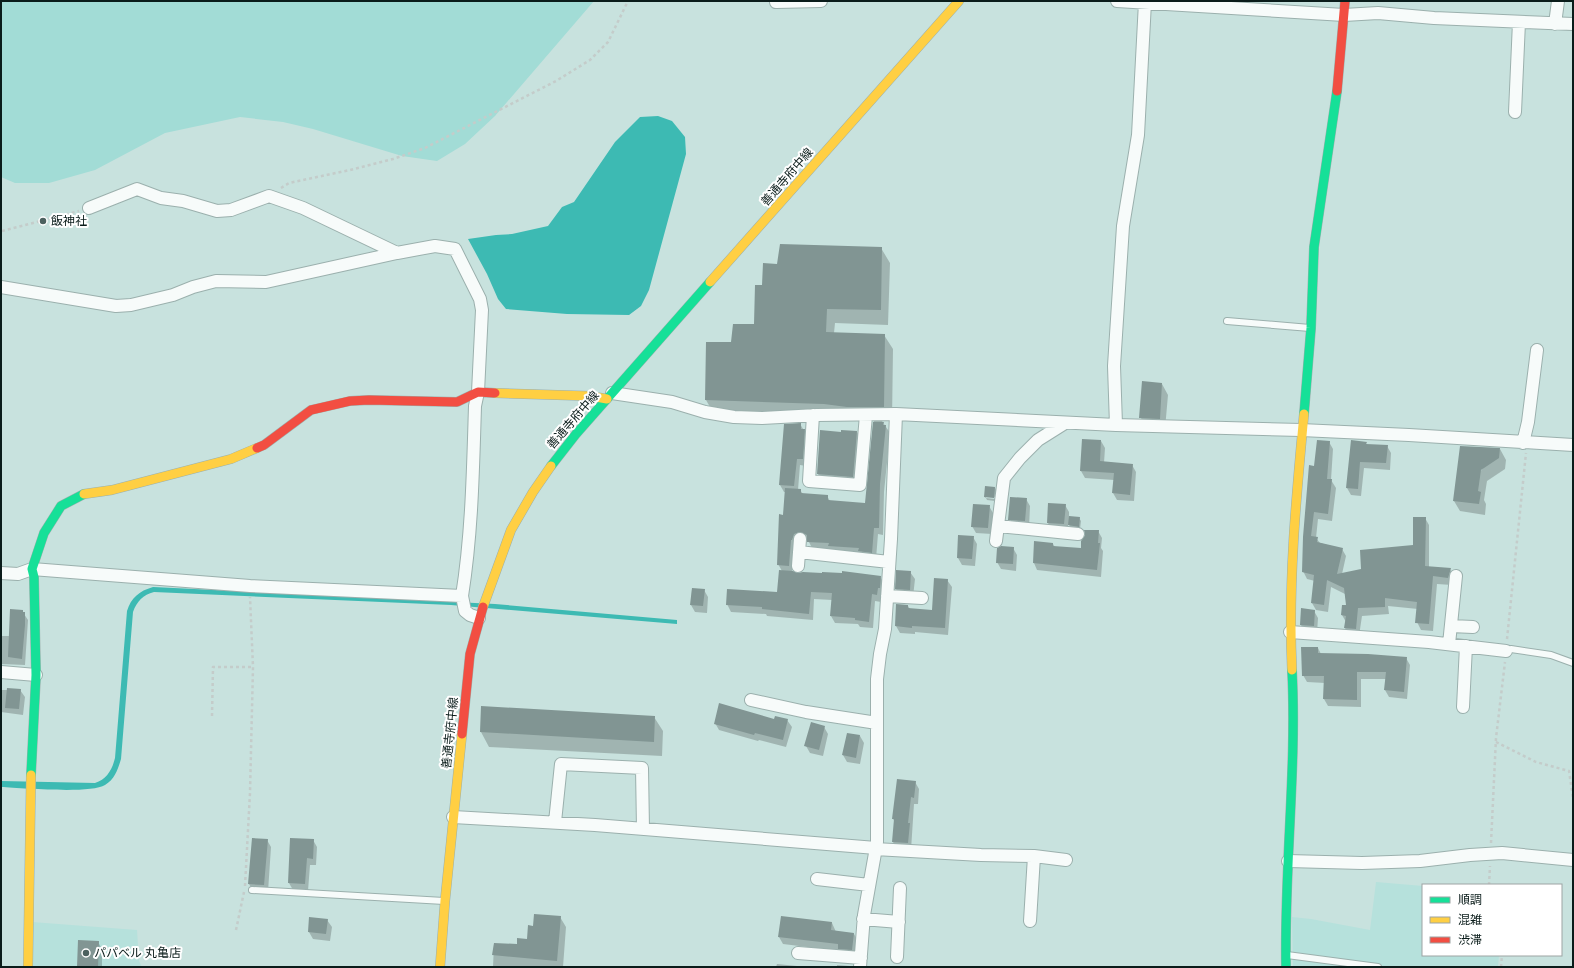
<svg xmlns="http://www.w3.org/2000/svg" width="1574" height="968" font-family="'Varela Round','Noto Sans JP',sans-serif">
<rect width="100%" height="100%" fill="#c8e2de"/>
<path fill="#b6e1dc" d="M1376 882 1423 886V955H1499L1498 967H1293L1292 917 1311 919 1370 930Z
M32 922 137 930 139 961 142 967H32Z"/>
<path fill="#a2dcd6" d="M1 1H594L495 116 465 144 437 161 402 156 313 129 283 122 240 117 165 133 95 170 49 183H15L1 177Z"/>
<path fill="#3dbab3" d="M658 116 672 121 685 137 686 154 649 290 641 306 629 315 567 314 506 309 498 299 487 274 468 239 496 235 512 234 548 226 562 207 574 202 615 142 640 117Z
M153 587 495 604 677 620V624L451 605 154 592C143 595 137 601 133 612L121 759C118 769 115 779 105 785 91 794 22 788 1 787V781L95 783C107 779 112 770 115 758L127 611C131 598 139 591 153 587Z"/>
<path fill="#0003" d="M881 248 890 263 888 325 835 323 834 333 884 335 893 349 892 421H882L890 433 884 492 883 535 878 534 876 559 812 548 808 540 805 538 794 547 792 572 798 575 880 577 885 584 881 602 875 601 873 628 860 627 858 624 835 623 831 616 832 600 814 599 813 620 767 616 766 614 731 612 727 604 778 594 782 571 778 564 786 492H784L780 485 800 424 808 437 806 466 800 465 798 490H800L803 494 827 496 830 501 866 504 874 421 714 414 706 400 732 344 755 325 763 286 778 265Z
M1162 384 1168 395 1165 429H1147L1141 418Z
M857 432 861 439 857 484 822 481 818 474 842 433Z
M1101 441 1105 448 1104 463 1132 465 1136 472 1134 501 1117 500 1113 493 1114 480 1085 478 1081 471Z
M1329 442 1333 449 1331 480 1336 488 1332 521 1318 519 1316 538 1320 543 1342 549 1346 556 1342 574 1362 570 1414 546 1425 518 1429 525V567L1450 569 1454 577 1452 585 1437 584 1433 631 1421 630 1417 622 1418 609 1388 606 1389 614 1362 616 1359 636H1349L1345 628 1346 622 1342 615 1347 607 1345 594 1331 587 1328 612 1316 610 1312 603 1315 581 1307 579 1303 571 1315 467Z
M1366 443 1367 445 1387 446 1391 453 1390 470 1364 468 1361 496 1351 495 1347 488Z
M1500 449 1506 460 1505 469 1487 481 1484 500 1486 504 1485 515 1460 511 1454 501Z
M986 487 995 488 997 491 996 497 986 496V498L985 497Z
M986 498 995 499V501L987 500Z
M1026 499 1030 506 1029 528 1014 526 1010 519Z
M1065 505 1069 512V517L1079 518 1081 521 1080 529 1071 528 1068 523V531L1052 530 1048 523Z
M989 506 993 513 992 534 976 533 972 526Z
M1098 531 1102 538 1101 548 1103 551 1101 577 1037 570 1034 563 1035 542 1053 544 1055 547 1082 549Z
M973 537 977 544 975 566 962 565 958 558Z
M1013 548 1017 555 1016 571 1001 569 997 562Z
M910 572 915 579 913 597 900 596 896 589Z
M947 580 952 587 948 635 915 632V634L900 633 896 626 897 605 908 606 910 609 932 611Z
M692 589 704 590 708 597 707 613 695 612 691 605Z
M22 611 28 620 25 665 1 664V636H9Z
M1314 611 1318 618 1317 633 1305 632 1301 625Z
M1318 648 1321 654 1406 658 1410 665 1407 699 1389 697 1385 690 1386 679H1361V707L1328 706 1324 699 1325 683 1307 682 1303 675Z
M1 690H20L25 697 23 715 1 712Z
M482 707 654 717 663 731 662 756 489 747 481 732Z
M787 720 792 727 786 747 759 740 758 741 719 730 715 723Z
M824 727 828 734 823 756 810 753 806 746Z
M848 734 860 736 864 743 860 764 847 762 843 755Z
M915 782 919 789 918 804H914L911 850 897 849 893 842 895 822 893 819Z
M267 840 271 847 268 892 253 891 249 884Z
M313 840 317 847 316 865H310L308 891 293 890 289 883Z
M560 917 566 927 563 967H493L494 944 518 945 528 940 534 927Z
M327 920 332 927 330 941 313 939 309 932Z
M832 923 836 932 854 934 858 941 856 956 840 951 783 944 779 937Z
M98 942 102 949V967H78Z
M777 964 807 967H776Z
M837 965 850 966 851 967H837Z"/>
<path fill="#819593" d="M780 244 882 247 881 310 827 309 826 332 885 334 884 407H847L824 404 705 400 706 342H731L733 324H754L755 285H762L763 263 777 264Z
M1142 381 1162 383 1160 419 1139 418Z
M873 422H884L883 425H886L880 484 879 528H874L872 553 858 551 859 548 828 546 829 543 807 542V535L800 532 794 534 792 540H791L789 566 777 565 779 514 783 515 785 488 801 489V493L828 495V500L865 503Z
M801 423V429H805L803 459H797L794 486 779 485 784 424Z
M820 430 841 432V430L857 431 853 477 817 474Z
M1082 439 1101 440 1100 461 1133 464 1130 495 1112 493 1114 473 1080 471Z
M1317 440 1330 441 1327 479H1332L1328 514 1314 512 1311 536 1318 537 1317 542 1343 548 1337 574 1361 569 1360 550 1413 545V517H1426L1425 566 1451 568 1448 578 1433 576 1429 624 1415 623 1417 602 1385 598V607L1358 608 1356 629 1344 628 1346 616 1341 615 1342 605H1346L1344 588 1327 580 1324 605 1311 603 1314 575 1302 572 1303 537 1309 465 1314 466Z
M1351 440 1367 442 1366 444 1388 445 1386 463 1360 462 1358 489 1346 488Z
M1460 446 1500 448 1499 458 1481 470 1478 491 1481 492 1479 504 1453 501Z
M985 486 995 487 994 498 984 497Z
M1010 497 1027 498 1025 521 1008 520Z
M1048 503 1066 504 1064 524 1047 523Z
M973 504 990 505 988 528 971 527Z
M1069 516 1080 517 1079 527 1068 525Z
M1084 530H1099L1098 543H1100L1097 570 1033 563 1034 541 1053 543V546L1081 548V541L1085 535Z
M958 535 974 536 972 559 957 558Z
M1001 546 1014 547 1013 564 996 563 997 548Z
M779 570 793 571 798 573 803 572 822 573V572L842 573V571L881 576 880 588H878L877 595 872 594 869 622 855 620V618L830 616 832 593 811 592 809 614 762 609V607L726 605 727 589 777 592Z
M896 570 911 571 910 590 895 589Z
M934 578 948 579 945 628 912 626V628L895 626 896 604 908 605V608L932 610Z
M692 588 705 589 703 606 690 605Z
M1301 608 1315 610 1314 626 1300 625Z
M10 609 23 610V612H25V625L22 659 8 657Z
M1301 647H1318V653L1368 654 1407 657 1404 692 1384 690 1386 672H1357V700L1323 699 1324 676H1302Z
M7 688 21 689 19 709 5 708Z
M719 703 774 719 775 716 788 719 783 740 755 733 754 735 714 724Z
M481 706 655 716 654 742 480 732Z
M811 722 825 726 819 750 804 746Z
M847 733 860 735 856 758 842 755Z
M897 779 916 781 914 798 911 797 908 823H910L908 843 892 842 894 819H892Z
M252 838 268 839 264 885 248 884Z
M290 838 314 839 313 859 307 858 305 884 288 883Z
M534 914 561 916 557 961 492 955 494 943 517 944V938L527 939 528 925 533 926Z
M781 916 832 922 831 930 854 933 852 950 838 949V944L778 937Z
M309 917 328 919 326 934 308 932Z
M78 940 99 941 98 967H77Z"/>
<g fill="none" stroke-linecap="round" stroke-linejoin="round">
<g stroke="#9bb0ad" stroke-width="8">
<path id="lane" d="M1227 321 1310 328
M1506 651 1511 649 1551 655 1573 663
M252 890 444 901
M1287 955 1378 967"/>
</g>
<g stroke="#9bb0ad" stroke-width="14">
<path id="street" d="M778 1 776 2 821 1
M1117 1 1344 15 1378 13 1434 18 1573 24
M1555 24 1558 1
M1515 112 1519 22
M89 208 137 189 161 198 183 201 217 211 231 210 269 196 303 208 397 253
M1 287 116 306 131 305 173 295 193 287 216 281 266 282 397 253 435 246 455 249 480 299 482 310 478 392 475 406C473 470 472 533 462 596
M612 393 672 402 705 412 734 417 762 418 817 415 896 414 1116 425 1301 430 1409 435 1573 445
M813 415 809 481 860 485 866 415
M1116 425 1114 366 1123 226 1138 135 1145 2
M1523 443 1528 422 1537 350
M998 526 1078 534
M996 541 1004 478 1020 458 1038 440 1065 423
M799 552 889 562
M798 566 800 539
M1 573 18 574 32 569 250 586 462 596 465 611 470 615 479 618
M887 596 922 598
M1451 626 1473 627
M1290 632 1429 642 1506 651
M1449 644 1456 576
M1 672 36 675
M751 700 806 712 877 723
M1463 707 1466 646
M453 817 595 825 876 848
M555 822 561 764 642 768 643 829
M875 849 981 855 1034 856 1066 860
M1288 861 1362 863 1420 861 1470 855 1502 853 1573 860
M817 879 869 885
M863 919 899 922
M1030 921 1034 856
M798 953 861 958
M897 957 900 888
M860 967 864 915 877 842V679L880 654 885 629 891 539 896 414"/>
</g>
<g stroke="#9bb0ad" stroke-width="10">
<path id="fast" d="M1304 414 1311 328 1314 247 1337 91
M551 466 576 434 710 282
M31 775 36 675 34 577 32 569 44 533 61 506 84 494
M1286 967C1284 868 1297 769 1292 670"/>
</g>
<g stroke="#9bb0ad" stroke-width="10">
<path id="slow" d="M710 282 959 1
M495 393 590 396 607 399
M84 494 112 490 231 459 257 448
M483 607 511 530 533 492 551 466
M1292 670C1288 584 1296 499 1304 414
M28 967 31 775
M440 967 445 901 462 734"/>
</g>
<g stroke="#9bb0ad" stroke-width="10">
<path id="jam" d="M1337 91 1345 1
M257 448 264 445 311 410 350 401 369 400 457 402 478 392 495 393
M462 734 470 654 483 607"/>
</g>
<path stroke="#c4ccca" stroke-width="2.5" stroke-dasharray="3 3" stroke-linecap="butt" d="M281 188 289 183 350 170 393 159 425 148 556 81 590 60 608 42 628 1
M2 231 79 211
M1507 639 1526 453
M212 716 213 667H253
M1496 742 1536 762 1569 771 1573 798
M1491 843 1496 738 1505 662
M1489 885 1490 866
M245 886 250 793 253 667 250 597
M236 930 244 892
M1501 967 1502 955"/>
<use href="#lane" stroke="#f7fbfa" stroke-width="6"/>
<use href="#street" stroke="#f7fbfa" stroke-width="12"/>
<use href="#fast" stroke="#16e098" stroke-width="9"/>
<use href="#slow" stroke="#ffcf43" stroke-width="9"/>
<use href="#jam" stroke="#f24e42" stroke-width="9"/>
</g>
<g fill="#4c615f" stroke="#fff" stroke-width="1.5">
<circle cx="43" cy="221" r="4"/>
<circle cx="86" cy="953" r="4"/>
</g>
<g text-anchor="middle" stroke-width="4" stroke-linejoin="round" paint-order="stroke">
<g font-size="12" fill="#0a1c1a" stroke="#fff">
<text transform="translate(787 177) rotate(-49)" y="4">善通寺府中線</text>
<text transform="translate(573 420) rotate(-49)" y="4">善通寺府中線</text>
<text transform="translate(450 733) rotate(-84)" y="4">善通寺府中線</text>
</g>
<g font-size="12" fill="#0a1c1a" stroke="#fff" text-anchor="start">
<text x="51" y="225">飯神社</text>
<text x="94" y="957">パパベル 丸亀店</text>
</g>
</g>
<rect width="1574" height="968" fill="none" stroke="#0a1c1a" stroke-width="4"/>
<rect x="1422" y="884" width="140" height="72" fill="#ffffff" stroke="#9da4a3"/>
<rect x="1430" y="897" width="20" height="6" fill="#16e098" stroke="#9da4a3"/>
<text x="1458" y="904" font-size="12" fill="#0a1c1a">順調</text>
<rect x="1430" y="917" width="20" height="6" fill="#ffcf43" stroke="#9da4a3"/>
<text x="1458" y="924" font-size="12" fill="#0a1c1a">混雑</text>
<rect x="1430" y="937" width="20" height="6" fill="#f24e42" stroke="#9da4a3"/>
<text x="1458" y="944" font-size="12" fill="#0a1c1a">渋滞</text>
</svg>
